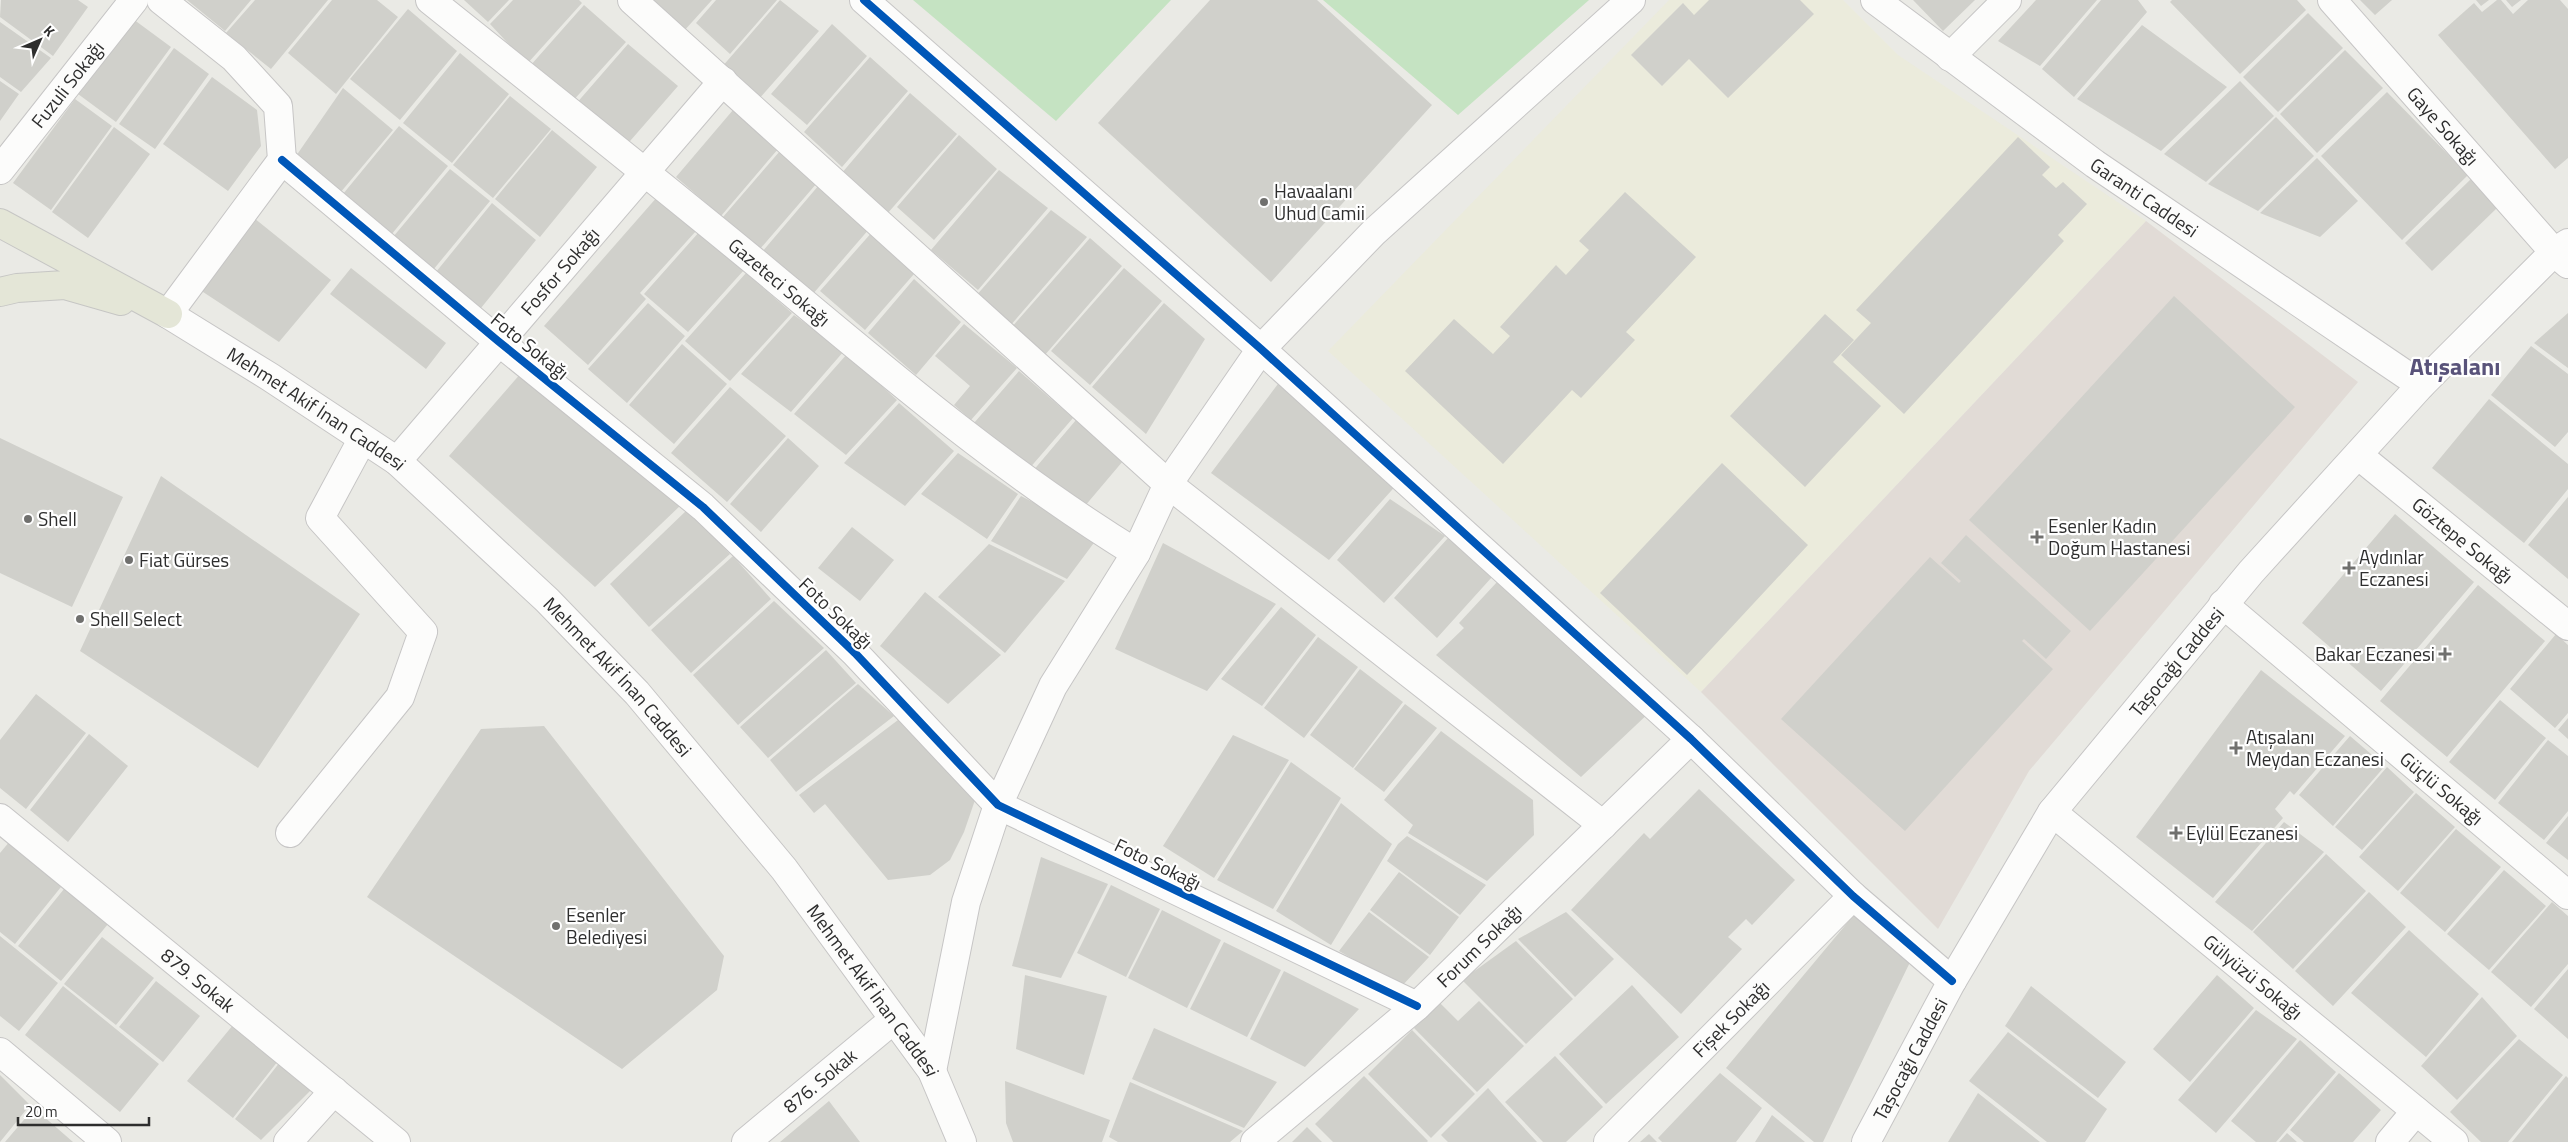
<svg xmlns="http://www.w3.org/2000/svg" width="2568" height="1142" font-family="'Titillium Web',sans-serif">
<rect width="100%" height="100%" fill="#eaeae5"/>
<path fill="#ebebdc" d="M1669 0H1843L1898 55 2146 221 1701 692 1328 351Z"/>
<path fill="#e1dbd6" d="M2146 221 2358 382 2029 771 1938 929 1701 692Z"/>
<path fill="#c5e3c2" d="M913 0H1171L1056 121Z
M1323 0H1589L1458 115Z"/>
<path fill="#d0d0cb" d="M1 0H78L88 7 53 56 0 17Z
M187 0H251L225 31Z
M255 0H328L271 69 226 33Z
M332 0H377L398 17 336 94 288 53Z
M464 0H509L488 22Z
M513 0H579L582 3 527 64 490 24Z
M646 0H712L683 32Z
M716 0H777L730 54 696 23Z
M780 0 819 31 758 100 721 68Z
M1210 0H1317L1432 105 1271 282 1098 123Z
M1709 0H1800L1814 14 1728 98 1689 59 1662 86 1631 55 1683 3 1694 15Z
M1913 0H1975L1943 31Z
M2036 0H2097L2040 66 1998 41Z
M2101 0H2138L2147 12 2074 97 2042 69Z
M2172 0H2297L2306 10 2240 74 2170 2Z
M2360 0H2392L2375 15Z
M2476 0H2489L2481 6Z
M2497 0H2501L2513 14 2528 0H2560L2568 9V158L2555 169 2438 35 2474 3 2482 12Z
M2506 0H2521L2512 7Z
M584 5 626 42 571 103 530 66Z
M408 9 457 51 400 120 350 79Z
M2308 13 2343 48 2278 112 2243 77Z
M133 19 171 47 116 122 78 94Z
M0 22 51 58 21 92 0 77Z
M832 24 867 56 807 125 771 94Z
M2142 25 2227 87 2161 151 2077 99Z
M628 44 678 86 624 148 575 105Z
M174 48 209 74 155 149 119 124Z
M2345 50 2383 88 2317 153 2280 114Z
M460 53 509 94 452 163 403 123Z
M870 57 908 91 842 167 804 132Z
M212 77 257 110 261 146 228 191 163 144Z
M0 81 19 94 0 121Z
M2240 81 2274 116 2206 182 2164 154Z
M343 88 393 130 340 193 296 156Z
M2387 92 2468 175 2402 240 2321 156Z
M910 93 957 134 887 214 841 174Z
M510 96 551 129 493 198 453 165Z
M75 99 112 126 51 210 13 183Z
M733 110 778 149 721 216 676 177Z
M2276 117 2314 156 2258 211 2208 184Z
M399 126 448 166 391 235 343 194Z
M114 127 150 154 88 238 52 212Z
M552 130 597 167 540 237 495 199Z
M959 135 997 169 934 240 897 207Z
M2018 137 2050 167 2042 175 2056 188 2063 182 2087 204 2058 235 2064 241 1904 414 1841 355 1871 323 1856 310Z
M780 151 817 183 760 249 723 217Z
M2317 158 2358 201 2320 237 2260 213Z
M450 169 490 201 433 270 393 237Z
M999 170 1048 208 978 290 931 250Z
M2471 179 2498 207 2432 271 2405 243Z
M819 185 870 228 812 295 762 252Z
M1625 192 1696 257 1626 332 1635 340 1581 398 1572 390 1503 464 1405 371 1454 319 1493 354 1510 336 1500 327 1556 265 1566 275 1589 250 1579 241Z
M658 196 696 231 640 293 646 299 588 365 544 326Z
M492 203 536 240 481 308 436 272Z
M1051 210 1087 237 1010 326 975 297Z
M254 218 331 280 279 342 200 290Z
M700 231 744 270 688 332 644 294Z
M873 231 914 274 865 330 820 291Z
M1090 238 1122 266 1044 356 1011 328Z
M351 268 446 343 426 369 330 294Z
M1124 268 1162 301 1090 385 1051 351Z
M746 273 792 313 730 381 685 341Z
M914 279 961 322 916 375 868 333Z
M2174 296 2295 407 2090 631 1969 520Z
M648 303 685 336 627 403 588 369Z
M1164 303 1205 339 1146 434 1092 387Z
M2568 313V368L2534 343Z
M1825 314 1854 340 1833 362 1881 406 1805 487 1730 416Z
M794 315 844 351 791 412 741 374Z
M964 324 1017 368 971 420 954 405 970 386 935 356Z
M682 344 727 384 674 444 629 405Z
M2531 346 2568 374V432L2555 447 2491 395Z
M847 354 897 400 846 455 794 414Z
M1019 371 1073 418 1028 470 974 423Z
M522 372 682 504 595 587 449 456Z
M1284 376 1400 481 1329 560 1211 473Z
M730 387 786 436 727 502 671 453Z
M2489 399 2568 464V489L2524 543 2432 468Z
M899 403 954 451 905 506 844 463Z
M1076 420 1123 461 1079 513 1032 472Z
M0 438 123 497 72 607 0 573Z
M788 438 819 466 761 532 730 504Z
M958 453 1018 494 987 539 921 494Z
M1722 463 1808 545 1687 675 1600 593Z
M161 476 360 614 258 768 80 651Z
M1021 496 1099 536 1067 579 991 541Z
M2568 497V579L2528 545Z
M1390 499 1445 536 1384 603 1337 560Z
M688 509 730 554 649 627 610 584Z
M2395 514 2474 582 2381 691 2302 623Z
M852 527 894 560 860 601 818 568Z
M1966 535 2071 631 2046 659 2024 639 2022 641 2053 669 1905 831 1781 719 1930 557 1959 583 1961 581 1941 563Z
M1448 538 1492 577 1437 638 1394 598Z
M1163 543 1276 604 1207 691 1115 649Z
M989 544 1065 581 1005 653 938 597Z
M733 556 771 599 691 673 651 630Z
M1497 582 1506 591 1514 583 1652 710 1581 777 1436 655 1464 628 1459 623Z
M2478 585 2545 641 2447 757 2380 701Z
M925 592 1001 655 948 704 880 646Z
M774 601 824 648 738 725 693 675Z
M1281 607 1316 635 1262 706 1221 679Z
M2556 634 2568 645V713L2555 728 2510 689Z
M1318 637 1358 667 1304 738 1264 708Z
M826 650 856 683 768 758 740 727Z
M1360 669 1403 702 1353 768 1310 735Z
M2261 670 2345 736 2294 795 2290 791 2275 809 2283 818 2213 898 2136 837Z
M858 684 894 716 796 792 770 760Z
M36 694 86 733 26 809 0 788V740Z
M2500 700 2546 738 2495 800 2449 762Z
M1405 704 1437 728 1384 792 1354 769Z
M2568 718V739L2558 730Z
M898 720 975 800 964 832 950 860 930 875 888 880 825 804 814 813 799 795Z
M544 726 724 956 717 990 622 1069 367 897 481 729Z
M1441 731 1533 800 1534 835 1487 881 1408 833 1413 825 1384 800Z
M89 734 128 766 68 842 30 810Z
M1233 735 1289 760 1214 878 1163 846Z
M2350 736 2385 766 2333 826 2299 795Z
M2548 740 2568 756V811L2544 840 2498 803Z
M1291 762 1341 798 1273 909 1217 880Z
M2387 767 2414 792 2362 850 2335 827Z
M1699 789 1795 880 1752 925 1746 919 1728 937 1742 949 1681 1014 1571 910 1644 833 1650 839Z
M2416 793 2455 827 2398 891 2359 857Z
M1341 803 1392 844 1331 945 1276 911Z
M2568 816V860L2546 843Z
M2284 822 2324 852 2252 931 2215 902Z
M2456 829 2501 867 2445 932 2400 893Z
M1407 836 1486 885 1460 915 1387 861 1398 844Z
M10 841 61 887 15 944 0 932V853Z
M2326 854 2366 891 2293 969 2253 932Z
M1041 857 1108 884 1061 978 1012 966Z
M2504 870 2546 906 2489 970 2447 934Z
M1399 872 1459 917 1430 955 1370 910Z
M1111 885 1160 909 1126 977 1077 953Z
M64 889 108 924 61 981 18 946Z
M2369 892 2406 927 2333 1006 2295 971Z
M2552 902 2568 916V964L2531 1007 2491 972Z
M1162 910 1221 940 1187 1008 1128 978Z
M1858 910 1913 956 1823 1142H1814L1726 1068Z
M1369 912 1429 957 1401 987 1339 951Z
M1566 912 1614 959 1575 997 1518 939Z
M2409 930 2479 994 2426 1057 2351 993Z
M0 936 58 983 19 1031 0 1016Z
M102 937 154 978 116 1025 64 984Z
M1516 941 1573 999 1526 1044 1462 980Z
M1224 942 1281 970 1247 1037 1190 1009Z
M2568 969V1039L2534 1009Z
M1284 971 1359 1009 1305 1067 1250 1039Z
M1025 975 1107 996 1084 1075 1016 1049Z
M2217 975 2254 1008 2190 1082 2153 1049Z
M156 981 200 1016 163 1062 119 1027Z
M1632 985 1679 1037 1606 1104 1559 1054Z
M63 986 159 1064 120 1112 25 1035Z
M2031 986 2126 1062 2098 1098 2005 1026Z
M2482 997 2517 1036 2457 1100 2421 1066Z
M1479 1001 1524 1046 1477 1092 1414 1028 1440 1003 1458 1021Z
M2256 1010 2297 1039 2216 1133 2178 1100Z
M233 1025 278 1061 233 1118 187 1081Z
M1154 1028 1277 1082 1244 1128 1132 1079Z
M1412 1030 1475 1094 1431 1138 1368 1074Z
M2008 1032 2107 1109 2085 1142H2047L1969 1081Z
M2519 1039 2563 1075 2508 1142H2481L2450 1112Z
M2300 1040 2336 1072 2276 1142H2256L2231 1121Z
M1555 1056 1603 1107 1566 1142H1543L1505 1102Z
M280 1062 312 1089 261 1140 235 1119Z
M1720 1073 1762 1108 1736 1142H1662L1658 1138Z
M2339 1073 2381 1110 2353 1142H2304L2290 1130Z
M0 1075 30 1105 0 1142Z
M1364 1076 1428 1141 1427 1142H1333L1315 1124Z
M2566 1076 2568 1078V1142H2512Z
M1005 1081 1110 1120 1102 1142H1013L1006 1123Z
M1130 1082 1243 1131 1230 1142H1118L1109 1137Z
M1488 1088 1502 1104 1537 1142H1448L1441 1135Z
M1978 1093 2040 1142H1948Z
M829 1101 860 1142H780Z
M34 1108 73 1142H5Z
M1772 1115 1805 1142H1755Z
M1307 1127 1322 1142H1292Z
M2287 1133 2297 1142H2279Z
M1649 1134 1657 1142H1640Z"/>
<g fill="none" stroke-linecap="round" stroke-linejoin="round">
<g stroke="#c6c5c5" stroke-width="30">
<g id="minor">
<path d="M161 0 234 58 278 106 282 160 168 314"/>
<path id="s1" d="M430 0C540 88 651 176 760 266 881 367 1001 470 1136 553"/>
<path d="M632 0 1168 484 1603 825"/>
<path d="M864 0 1261 349 1691 739 1853 896 1952 981"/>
<path id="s2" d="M1875 0 2095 164 2421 385"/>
<path id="s3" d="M2332 0 2554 252 2568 264"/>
<path d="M1950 57 2007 0"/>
<path d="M282 160 498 341 703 507 855 653 998 805 1417 1006"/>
<path id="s4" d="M0 170 134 0"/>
<path id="s5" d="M2358 455 2568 626"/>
<path id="s6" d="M397 461 723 81"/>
<path id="s7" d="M2223 604 2568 895"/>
<path id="s8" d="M2052 812 2454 1142"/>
<path id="s9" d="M0 818 396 1142"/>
<path d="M290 833 400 697 423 632 320 518 362 440"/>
<path d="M0 1052 107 1142"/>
<path d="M932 1071 966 902 998 805 1053 686 1136 553 1168 484 1261 349 1374 232 1631 0"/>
<path d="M288 1142 334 1091"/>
<path id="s10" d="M746 1142 893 1020"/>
<path id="s11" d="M1255 1142 1417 1006 1691 739"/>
<path id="s12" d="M1608 1142 1853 896"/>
<path d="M2390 1142 2416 1111"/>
</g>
</g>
<g stroke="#c6c5c5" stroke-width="30">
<g id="secondary">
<path id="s13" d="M168 314 270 377 397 461 547 600 637 693 784 869 932 1071 962 1142"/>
<path id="s14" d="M1866 1142 1952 981 2052 812 2251 572 2421 385 2554 252 2568 243"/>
</g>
</g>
<g stroke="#c6c6c4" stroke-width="30">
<path id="primary" d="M0 223 168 314
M0 292 17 288 65 285 121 301"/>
</g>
<use href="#minor" stroke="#fcfcfb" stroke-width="28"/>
<use href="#secondary" stroke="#fcfcfb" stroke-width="28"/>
<use href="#primary" stroke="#e4e6d7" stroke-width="28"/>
<g stroke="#fff" stroke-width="11">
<path id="cycleway" d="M864 0 1261 349 1691 739 1853 896 1952 981
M282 160 498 341 703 507 855 653 998 805 1417 1006"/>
</g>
<use href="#cycleway" stroke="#0057b8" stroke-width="8"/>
</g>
<g fill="#70706e" stroke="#fff" stroke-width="2">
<circle cx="1264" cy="202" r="5"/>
<circle cx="28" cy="519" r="5"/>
<path d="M2034.5 529.5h5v5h5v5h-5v5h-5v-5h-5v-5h5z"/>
<circle cx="129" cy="560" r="5"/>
<path d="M2346.5 560.5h5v5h5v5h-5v5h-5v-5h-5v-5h5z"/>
<circle cx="80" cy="619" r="5"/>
<path d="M2442.5 646.5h5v5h5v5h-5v5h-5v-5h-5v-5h5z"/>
<path d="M2233.5 740.5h5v5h5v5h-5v5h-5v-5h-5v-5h5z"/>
<path d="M2173.5 825.5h5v5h5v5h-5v5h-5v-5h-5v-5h5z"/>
<circle cx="556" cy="926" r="5"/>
</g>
<g text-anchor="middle" stroke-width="4.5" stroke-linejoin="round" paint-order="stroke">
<g font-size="19" fill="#2e2e2e" stroke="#fff">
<text dy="7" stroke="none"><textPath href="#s4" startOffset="109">Fuzuli Sokağı</textPath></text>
<text dy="7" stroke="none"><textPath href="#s3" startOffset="168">Gaye Sokağı</textPath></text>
<text dy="7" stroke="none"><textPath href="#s2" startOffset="334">Garanti Caddesi</textPath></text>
<text dy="7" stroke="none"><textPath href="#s6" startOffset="250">Fosfor Sokağı</textPath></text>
<text dy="7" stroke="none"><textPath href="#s1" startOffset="449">Gazeteci Sokağı</textPath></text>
<text transform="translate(530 346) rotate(39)" y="7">Foto Sokağı</text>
<text dy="7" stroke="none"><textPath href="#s13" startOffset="176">Mehmet Akif İnan Caddesi</textPath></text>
<text dy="7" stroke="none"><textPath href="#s5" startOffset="135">Göztepe Sokağı</textPath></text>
<text transform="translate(836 613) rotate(44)" y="7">Foto Sokağı</text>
<text dy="7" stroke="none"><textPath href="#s14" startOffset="574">Taşocağı Caddesi</textPath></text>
<text dy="7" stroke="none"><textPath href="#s13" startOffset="581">Mehmet Akif İnan Caddesi</textPath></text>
<text dy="7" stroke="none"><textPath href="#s7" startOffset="286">Güçlü Sokağı</textPath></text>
<text transform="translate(1158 864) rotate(26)" y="7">Foto Sokağı</text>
<text dy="7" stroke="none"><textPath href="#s11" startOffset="298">Forum Sokağı</textPath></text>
<text dy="7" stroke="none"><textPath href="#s8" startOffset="260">Gülyüzü Sokağı</textPath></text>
<text dy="7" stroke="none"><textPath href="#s9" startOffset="256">879. Sokak</textPath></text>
<text dy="7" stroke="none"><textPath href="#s13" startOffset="986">Mehmet Akif İnan Caddesi</textPath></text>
<text dy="7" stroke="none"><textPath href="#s12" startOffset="174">Fişek Sokağı</textPath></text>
<text dy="7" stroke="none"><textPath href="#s14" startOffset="94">Taşocağı Caddesi</textPath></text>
<text dy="7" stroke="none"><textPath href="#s10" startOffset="96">876. Sokak</textPath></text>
</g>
<g font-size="19" fill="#2e2e2e" stroke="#fff" text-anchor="start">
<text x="1274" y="198">Havaalanı<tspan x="1274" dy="22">Uhud Camii</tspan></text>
<text x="38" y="526">Shell</text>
<text x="2048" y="533">Esenler Kadın<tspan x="2048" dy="22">Doğum Hastanesi</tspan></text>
<text x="2359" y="564">Aydınlar<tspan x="2359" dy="22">Eczanesi</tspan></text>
<text x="139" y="567">Fiat Gürses</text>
<text x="90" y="626">Shell Select</text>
<text x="2435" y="661" text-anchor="end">Bakar Eczanesi</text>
<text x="2246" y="744">Atışalanı<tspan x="2246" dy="22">Meydan Eczanesi</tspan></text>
<text x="2186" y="840">Eylül Eczanesi</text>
<text x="566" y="922">Esenler<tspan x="566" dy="22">Belediyesi</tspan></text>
</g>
<g font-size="24" font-weight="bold" fill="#59537a" stroke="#fff">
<text x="2455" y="375">Atışalanı</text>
</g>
</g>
<g transform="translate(40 40) rotate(45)" stroke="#ffffff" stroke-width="4" paint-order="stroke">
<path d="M0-4L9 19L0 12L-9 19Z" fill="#2e2e2e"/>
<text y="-8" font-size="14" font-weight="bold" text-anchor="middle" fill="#2e2e2e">K</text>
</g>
<path d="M18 1117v8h131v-8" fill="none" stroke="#2e2e2e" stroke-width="2.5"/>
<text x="25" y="1117" font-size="15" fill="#2e2e2e" stroke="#ffffff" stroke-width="4" paint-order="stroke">20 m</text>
</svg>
